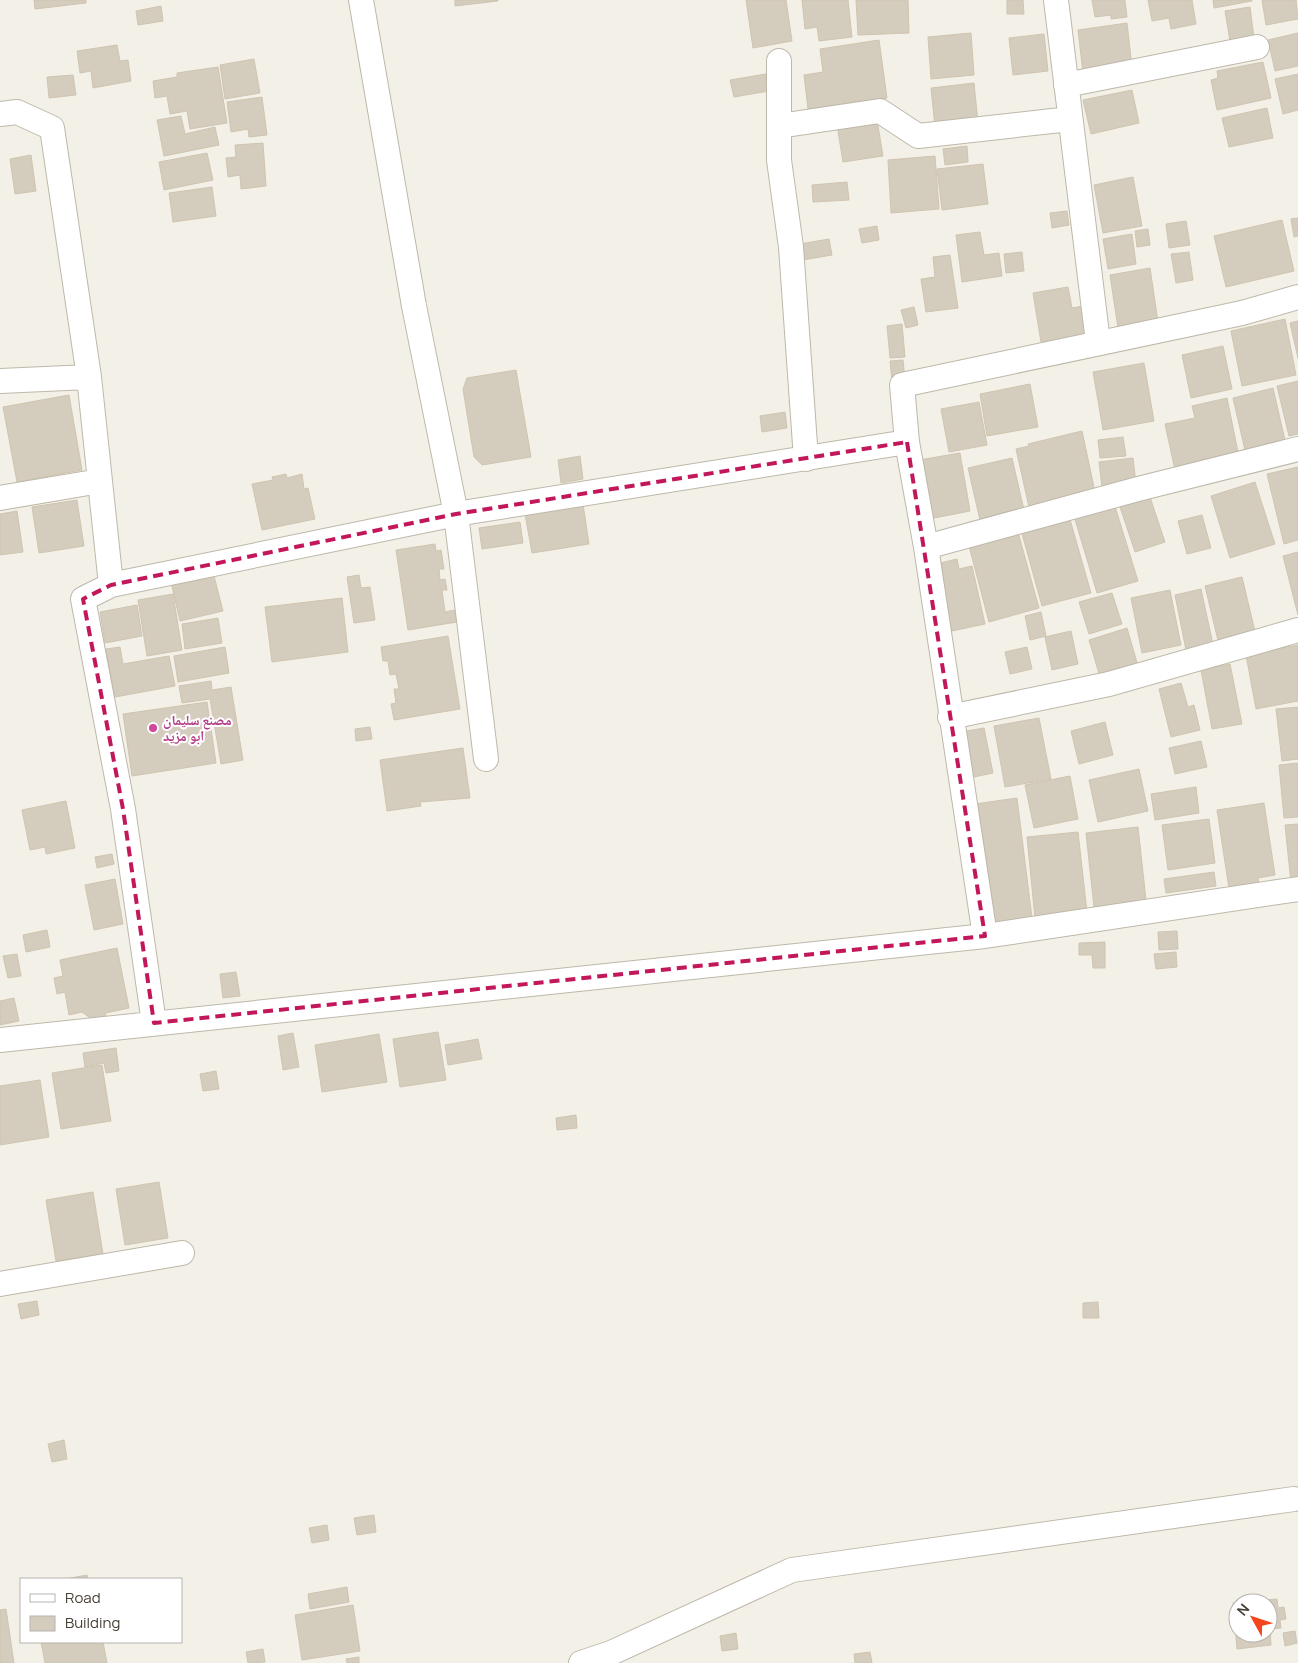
<svg xmlns="http://www.w3.org/2000/svg" width="1298" height="1663" font-family="Manrope,'Noto Naskh Arabic',sans-serif">
<rect width="100%" height="100%" fill="#f3f0e7"/>
<path fill="#d4ccbd" stroke="#cfc4b0" fill-rule="evenodd" d="M34 0H86V3L35 9Z
M455 0H498V1L455 6Z
M746 0H786L792 41 753 48Z
M802 0H848L852 37 819 41 817 27 805 29Z
M856 0H908L909 33 858 35Z
M1007 0H1023L1024 14H1007Z
M1092 0H1125L1127 17 1111 19V15L1095 17Z
M1148 0H1192L1196 24 1171 29 1169 18 1152 21Z
M1213 0H1252V1L1214 8Z
M1262 0H1296L1298 19 1266 25Z
M161 6 163 21 138 25 136 11Z
M1250 7 1254 38 1230 41 1225 11Z
M1127 23 1132 67 1083 73 1078 30Z
M971 33 974 75 931 79 928 37Z
M1298 33V66L1275 71 1268 40Z
M1044 34 1048 71 1013 75 1009 38Z
M879 40 887 98 808 109 804 75 823 72 820 49Z
M117 45 120 61 128 60 131 81 93 88 91 71 80 73 77 51Z
M254 59 260 93 225 99 220 65Z
M1263 62 1271 98 1217 110 1211 80 1218 78 1217 71Z
M218 67 227 123 190 129 187 111 170 114 167 96 155 98 153 81 177 77V73Z
M766 74 769 91 734 97 730 80Z
M1298 74V110L1283 114 1275 79Z
M73 75 76 95 49 98 47 77Z
M974 83 978 123 935 127 931 88Z
M1132 90 1139 123 1091 134 1083 100Z
M262 97 267 135 249 137 248 129 231 132 227 102Z
M1267 108 1273 138 1229 147 1222 118Z
M181 116 185 134 215 127 219 145 164 156 157 120Z
M877 120 883 156 843 162 837 125Z
M263 143 266 186 241 189 240 175 228 177 226 158 236 157 235 145Z
M967 146 968 162 945 165 943 149Z
M207 153 213 180 164 190 159 162Z
M31 155 36 191 15 194 10 159Z
M935 156 939 209 891 213 888 160Z
M983 164 988 204 942 210 937 169Z
M1133 177 1142 226 1103 233 1094 185Z
M847 182 849 200 813 202 812 185Z
M212 187 216 216 173 222 169 193Z
M1067 211 1069 225 1052 228 1050 213Z
M1298 218V236L1294 237 1291 219Z
M1282 220 1294 271 1226 287 1214 236Z
M1186 221 1190 245 1169 248 1166 224Z
M877 226 879 240 862 243 859 229Z
M1148 229 1150 245 1137 247 1135 231Z
M980 232 984 255 999 253 1002 276 962 282 956 235Z
M1132 234 1136 264 1108 269 1103 239Z
M829 239 832 255 803 260 800 244Z
M1022 252 1024 271 1006 273 1004 254Z
M1189 252 1193 280 1176 283 1171 254Z
M950 255 958 308 926 312 921 279 935 277 933 257Z
M1150 268 1158 322 1118 328 1110 275Z
M1068 287 1072 308 1083 306 1087 335 1041 342 1033 293Z
M914 307 918 325 906 328 901 310Z
M1285 319 1296 375 1242 386 1231 331Z
M1298 321V358L1290 323Z
M902 324 905 357 890 358 887 326Z
M1223 346 1232 389 1191 398 1182 355Z
M903 360 905 380 892 381 890 361Z
M1144 363 1154 421 1103 430 1093 372Z
M516 370 531 457 482 465 474 457 463 389 467 378Z
M1298 381V434L1289 436 1277 386Z
M1030 384 1038 427 987 436 980 394Z
M1273 388 1287 449 1247 459 1233 398Z
M69 395 82 470 17 482 3 407Z
M1227 398 1239 457 1175 470 1165 424 1195 418 1192 406Z
M979 402 987 445 949 452 941 409Z
M785 412 787 428 762 432 760 416Z
M1082 431 1095 492 1029 507 1016 449 1029 446 1028 444Z
M1123 437 1126 456 1100 458 1098 440Z
M960 453 970 511 929 519 919 460Z
M580 456 583 479 561 483 558 460Z
M1012 458 1024 510 980 520 968 468Z
M1133 458 1136 483 1102 487 1099 462Z
M1298 467V540L1284 544 1267 474Z
M286 474 287 478 302 474 304 489 308 488 315 519 262 530 252 484 273 480 272 477Z
M1255 482 1275 544 1230 558 1211 496Z
M1149 494 1165 542 1135 552 1119 504Z
M77 500 84 546 39 553 32 507Z
M1114 503 1138 581 1097 593 1074 516Z
M583 504 589 544 532 553 525 514Z
M17 511 23 552 0 555V514Z
M1202 515 1211 548 1187 554 1178 521Z
M1069 516 1091 593 1042 606 1021 530Z
M520 522 523 543 482 549 479 528Z
M1018 532 1039 608 989 622 969 546Z
M435 544 436 551 441 550 444 569H439L440 580 445 579 447 590H442L445 612 455 610 457 622 408 630 396 550Z
M1298 552V615L1283 556Z
M957 559 959 569 972 566 985 624 947 632 932 565Z
M213 572 223 611 180 621 171 582Z
M359 575 361 588 370 587 375 620 354 623 347 577Z
M1242 577 1257 640 1220 649 1205 586Z
M1201 589 1214 649 1187 655 1175 595Z
M1170 590 1181 645 1142 653 1131 598Z
M1112 593 1122 624 1089 634 1079 602Z
M173 594 182 650 147 656 138 600Z
M342 598 348 652 272 662 265 607Z
M137 605 142 636 105 643 100 612Z
M1041 612 1046 636 1030 640 1025 616Z
M218 618 222 643 185 649 182 624Z
M1127 628 1138 666 1100 677 1089 640Z
M1071 631 1078 664 1052 670 1045 637Z
M448 636 460 709 394 720 391 704 396 703 394 689H399L396 674 390 675 388 661H383L381 647Z
M1298 645V701L1256 709 1246 655Z
M120 647 123 664 169 656 175 686 115 697 106 649Z
M225 647 229 673 178 682 174 656Z
M1027 647 1032 669 1010 674 1005 652Z
M1230 664 1242 724 1212 729 1201 670Z
M211 681 212 690 231 687 243 760 221 764 210 699 182 703 179 686Z
M1181 683 1188 707 1194 705 1200 730 1171 737 1159 689Z
M207 702 216 763 132 776 123 714Z
M1298 707V759L1282 761 1276 709Z
M1039 718 1051 779 1005 787 994 726Z
M1105 722 1113 755 1079 764 1071 731Z
M370 727 372 739 356 741 355 729Z
M984 728 993 773 969 778 961 732Z
M1201 741 1207 767 1175 774 1169 748Z
M463 748 470 798 420 802 421 806 387 811 380 760Z
M1298 763V817L1284 818 1279 765Z
M1139 769 1148 811 1098 822 1089 780Z
M1070 776 1078 819 1034 828 1025 785Z
M1196 787 1199 813 1155 820 1151 794Z
M1017 798 1032 918 991 924 975 804Z
M66 801 75 848 46 854 45 847 30 850 22 810Z
M1264 803 1275 875 1258 878 1260 891 1230 895 1217 810Z
M1209 819 1215 863 1168 870 1162 825Z
M1298 824V882L1291 883 1285 825Z
M1138 827 1146 900 1094 907 1086 833Z
M1078 832 1087 912 1035 918 1027 837Z
M112 854 114 864 97 868 95 857Z
M1214 872 1216 886 1166 893 1164 879Z
M115 879 123 924 94 930 85 885Z
M47 930 50 947 26 952 23 935Z
M1177 931 1178 949 1159 950 1158 932Z
M1105 942V968H1093L1092 955H1079V943Z
M117 948 129 1008 106 1013 105 1018 93 1020 82 1012 69 1015 65 992 57 994 54 978 63 976 60 960Z
M1176 952 1177 967 1156 969 1154 954Z
M17 954 21 976 8 978 3 956Z
M236 972 240 996 223 998 220 974Z
M14 998 19 1021 0 1025V1001Z
M438 1032 446 1080 400 1087 393 1039Z
M293 1033 299 1067 283 1070 278 1036Z
M379 1034 387 1082 322 1092 315 1045Z
M478 1039 482 1059 448 1065 445 1045Z
M116 1048 119 1071 106 1073 104 1063 85 1067 83 1053Z
M102 1065 111 1121 61 1129 52 1073Z
M216 1071 219 1089 203 1091 200 1074Z
M40 1080 49 1137 0 1145V1086Z
M576 1115 577 1128 557 1130 556 1118Z
M159 1182 168 1238 125 1245 116 1189Z
M93 1192 103 1254 56 1261 46 1200Z
M37 1301 39 1315 21 1319 18 1304Z
M1098 1302 1099 1318H1083V1303Z
M64 1440 67 1459 52 1462 48 1444Z
M374 1515 376 1532 357 1535 354 1518Z
M327 1525 329 1540 312 1543 309 1528Z
M87 1575 88 1579H65Z
M347 1587 349 1602 310 1609 308 1594Z
M1277 1599 1278 1608 1284 1607 1286 1619 1280 1620 1281 1628 1270 1629 1271 1645 1237 1649 1233 1603ZM1238 1603H1268V1633H1238Z
M353 1605 360 1651 302 1660 295 1615Z
M6 1609 14 1663H0V1610Z
M1295 1631 1297 1643 1285 1646 1283 1633Z
M736 1633 738 1649 722 1651 720 1636Z
M41 1642H103L107 1663H45Z
M263 1649 265 1662 248 1663 246 1652Z
M870 1652 872 1663H855L854 1654Z
M359 1657V1663H347L346 1659Z"/>
<g fill="none" stroke-linecap="round" stroke-linejoin="round">
<g stroke="#beb8aa" stroke-width="26">
<path id="minor" d="M361 0 414 306 456 514 486 759
M1056 0 1098 342
M779 61V160L791 247 806 459
M1066 85 1257 47
M0 114 17 112 52 128 89 377 111 585
M779 126 880 111 918 136 1070 119
M0 381 89 377
M907 442 926 547 985 936
M0 498 100 481
M926 547 1138 489 1298 449
M950 717 1109 684 1298 630
M154 1023 123 809 83 599 111 585 456 514 907 442 902 385 1242 313 1298 297
M0 1040 985 936 1298 889
M0 1284 182 1253
M581 1663 611 1653 792 1570 1294 1499"/>
</g>
<use href="#minor" stroke="#fff" stroke-width="24"/>
</g>
<path fill="none" stroke="#c2185b" stroke-width="4" stroke-dasharray="10 6" stroke-linejoin="round" d="M907 442 985 936 154 1023 123 809 83 599 111 585 456 514Z"/>
<circle fill="#d1479c" stroke="#fff" stroke-width="2" cx="153" cy="728" r="5"/>
<g text-anchor="middle" stroke-width="4" stroke-linejoin="round" paint-order="stroke">
<g font-size="14" font-weight="bold" fill="#b23c85" stroke="#fff" text-anchor="start">
<text x="163" y="725">مصنع سليمان<tspan x="163" dy="16">ابو مزيد</tspan></text>
</g>
</g>
<rect x="20" y="1578" width="162" height="65" fill="#ffffff" stroke="#b5b3af"/>
<rect x="30" y="1594" width="25" height="8" fill="#ffffff" stroke="#b5b3af"/>
<text x="65" y="1603" font-size="15" fill="#464036">Road</text>
<rect x="30" y="1616" width="25" height="15" fill="#d4ccbd" stroke="#b5b3af"/>
<text x="65" y="1628" font-size="15" fill="#464036">Building</text>
<g transform="translate(1253 1618) rotate(310)"><circle r="24" fill="#ffffff" stroke="#b5b3af"/>
<path d="M0-4L9 19L0 12L-9 19Z" fill="#f4461d"/>
<text y="-8" font-size="14" font-weight="bold" text-anchor="middle" fill="#464036">N</text>
</g>
</svg>
